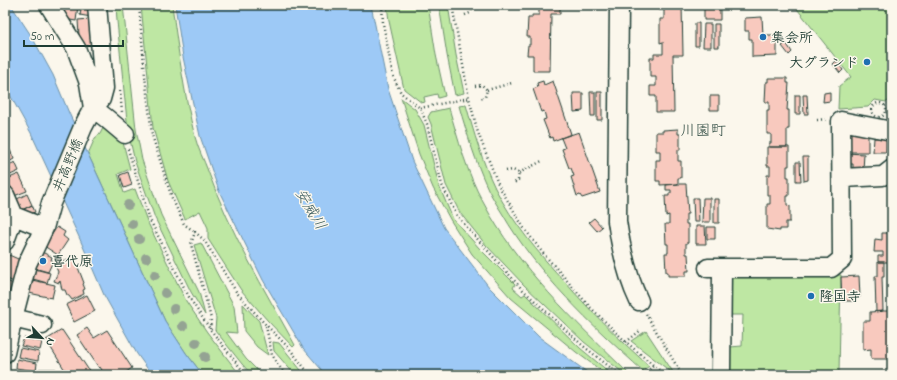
<svg xmlns="http://www.w3.org/2000/svg" width="897" height="380" font-family="'Indie Flower','Klee One',sans-serif">
<rect width="100%" height="100%" fill="#fbf7ec"/>
<filter id="ink" filterUnits="userSpaceOnUse"><feTurbulence type="fractalNoise" baseFrequency=".025" numOctaves="2"/><feDisplacementMap in="SourceGraphic" scale="8" xChannelSelector="R" yChannelSelector="G"/><feConvolveMatrix kernelMatrix="1 2 1 2 8 2 1 2 1" color-interpolation-filters="sRGB"/></filter>
<g filter="url(#ink)">
<path fill="#bee7a3" stroke="#6e926c" d="M116 5H123L136 129 142 160 161 215 199 292 205 315 191 292 155 218 135 162 128 131 117 21Z
M141 5H172C178 49 184 94 195 137 198 149 204 160 208 171 230 232 264 289 295 345L293 347 268 321 241 290 208 239V228L200 211 185 219 168 181 153 128Z
M387 5H428L436 55 445 96 438 98 437 94 424 97 425 102 422 103 404 89 389 21Z
M439 5H448L456 55 464 93 455 95 447 55Z
M794 5H888L892 13V99L886 102 875 100 868 107 838 109 839 86 851 77Z
M401 98 415 109 424 125 439 186 453 219 480 249 515 284 513 288 522 296 525 294 580 348 609 372 607 375 576 352 511 298 472 254 451 221 433 188 419 154Z
M466 105C474 133 482 161 495 188 513 223 538 253 565 282 591 312 619 339 649 366L643 371C591 324 537 274 502 213 497 205 492 197 488 189 476 163 467 134 459 106Z
M449 108C458 139 467 173 483 202 517 267 576 322 628 373L626 375 584 342 524 285 486 245 460 213 446 185 431 124 428 117 431 112Z
M105 124 121 135 130 169 118 174 124 193 135 189 147 221 186 301 207 332 240 375H203L186 353 165 321 88 154 95 138 100 134Z
M201 243 234 306 237 333 226 332 246 359 262 375H252L242 364 215 330 216 318 194 245Z
M841 275 839 373 892 372V375H730V347L742 346 743 315H730L729 276Z
M243 304 259 321 268 355 257 347 244 331Z
M646 331 675 375 631 341Z
M273 342 279 343 305 375H295L274 351Z"/>
<path fill="#9dc9f6" stroke="#6b91a8" d="M5 5H11L32 37 53 75 69 113 165 321 186 353 203 375H152L137 354 104 295 79 237 31 133 5 86Z
M175 5H371L388 89 412 161 444 228 489 287 539 337 591 375H326L303 348 263 280 219 191 200 136 183 57Z"/>
<path fill="#f8c9be" stroke="#1f3d34" d="M65 5H78L76 21 70 20 64 13Z
M82 5H93L91 17 80 15Z
M539 5H560V14H551L550 71H533V55H527L528 45H530V37H527L528 18H532V15H539Z
M659 5H682L683 55H673L674 112H656V96H650V86H656V77H650V58H654V54H663V42L660 43V19H664V10H659Z
M704 5H720V20H704Z
M762 17 763 35H777V56L752 57V39H749V31H745V18Z
M90 19 92 45 85 46 79 36 78 20Z
M695 23H699V46H695Z
M704 24H711V47H703Z
M714 24H719V47H714Z
M786 43 792 52 789 55 782 46Z
M836 61 843 70 840 73 833 64Z
M768 78H787V83H789L787 110H789V129H787V147H769V143H771V134H767V110H769V102H765L766 82H768Z
M543 81 544 85 553 81 571 134 553 141 552 137 550 138 543 120 546 119 544 111 541 112 533 89 538 87 537 83Z
M590 92H595V116H591Z
M597 92H602V120H597Z
M830 92V101L823 102 824 93Z
M573 93H583V111L574 112Z
M795 95H800V114H795Z
M803 95H807L808 114H804Z
M710 96H719V110H710Z
M678 129V134H680V150H678V161H681V178H678V184L660 185V181H656V160H660V151H656V132H663V130Z
M579 132 600 192 582 198 580 195 577 196 571 177 574 176 571 168H569L562 149 565 148 561 138Z
M847 133H868V152H848Z
M888 137 892 138V153H887Z
M874 138H886V152H873Z
M767 147H789V166H787V177H789V196H787V205L790 206V222H786V229H780V231L767 229V204H770V195H767V175H770V166H767Z
M10 150 14 159 5 164V153Z
M846 153 864 154 863 170H853V164H846Z
M803 157H808V180L804 181Z
M15 162 19 171 6 177 5 167Z
M796 162H800L801 181H796Z
M128 172 132 185 124 188 120 175Z
M19 174 27 191 14 196 7 179Z
M678 184H686L688 214H686V224H688V243H686V254H688L689 271H686V276H668V272H666L665 253H668V244H666L665 224H669V215L666 216 665 196H669V193H671V190H666V185Z
M27 194 32 205 20 211 15 200Z
M693 198H698L699 222H694Z
M703 198H710V222H702Z
M714 199H719V223H714Z
M32 205 35 212 27 215 20 211Z
M594 218 602 227 597 231 589 222Z
M696 226H705L706 244H696Z
M57 227 65 232 63 236 68 240 58 255 44 246Z
M707 227H715V239H707Z
M882 233H892V262H878V256H883V252H874L875 239 882 240Z
M42 252 52 257 51 260 53 261 48 272 34 268Z
M9 255 25 262 16 283 5 278V265Z
M74 257 84 283 83 284 85 289 83 290 84 294 72 300 69 296 67 295 65 290H62L60 281 59 283 54 281 58 272 55 265 62 259 64 262Z
M878 262H884V277H882L883 311 876 312 875 276H878Z
M35 269 50 273 47 283 33 279Z
M859 276 860 297H853V301H842L841 277Z
M5 280 13 284 9 293 5 291Z
M32 280 55 285 52 298 29 293Z
M87 295 95 311 74 322 66 305Z
M883 311H892V359H871V349L863 350V321H870V312Z
M87 328 94 338 107 330 132 368 122 375H105L100 367 99 368 77 335Z
M62 330 92 375H68L46 340Z
M24 338 42 342 40 350 21 346Z
M20 348 39 352 38 361 18 357Z
M17 359 37 363 36 371 16 368Z
M39 369H56V375H39Z
M17 371 35 374 34 375H17Z"/>
<g fill="none" stroke-linecap="round" stroke-linejoin="round">
<g stroke="#1f3d34" stroke-width="21">
<path id="minor" d="M97 5 104 88 101 99 93 108 106 118 125 134
M619 5 617 221C621 249 627 276 639 301
M842 178 883 176 892 169
M5 195 14 216 44 228
M5 241 14 216
M708 268H831L842 259 841 121 892 131
M13 318 42 325
M5 353 13 318 27 264 44 228 51 203 83 127 93 108 89 83 76 48 49 5
M721 375 722 269"/>
</g>
<path stroke="#1f3d34" stroke-width="2.5" stroke-dasharray="1 3" stroke-linecap="butt" d="M139 5 145 76 152 135 172 198 184 224 195 232
M382 5 383 23 393 76 401 93 420 108 427 124 442 185 457 216 521 288 582 345 620 375
M452 5 469 98 478 133 499 186 524 228 542 252 590 307 626 342 665 375
M473 7 489 5
M465 15 470 13 473 7 471 5
M475 86 482 85 487 90 485 97 480 99
M487 90 512 83
M120 91 122 112
M872 110a7 7 0 1 1 14 0a7 7 0 1 1-14 0Z
M885 106 892 102
M420 108 469 98
M817 120 827 119
M128 149 150 220 190 299 210 329 246 375
M506 171 513 170 519 173 518 180 513 184
M519 173 542 161
M646 314 682 375
M266 326 272 355 285 375
M210 329 211 319 208 307 191 244 195 232 204 240 237 293 266 325 289 348 310 375
M626 342 641 330
M644 375 653 365"/>
<use href="#minor" stroke="#fbf7ec" stroke-width="18"/>
</g>
<g fill="#94a393">
<circle cx="128" cy="205" r="5"/>
<circle cx="132" cy="224" r="5"/>
<circle cx="139" cy="239" r="5"/>
<circle cx="146" cy="258" r="5"/>
<circle cx="155" cy="275" r="5"/>
<circle cx="165" cy="293" r="5"/>
<circle cx="174" cy="309" r="5"/>
<circle cx="183" cy="326" r="5"/>
<circle cx="196" cy="343" r="5"/>
<circle cx="205" cy="357" r="5"/>
</g>
</g>
<g fill="#1f6fb2" stroke="#fbf7ec" stroke-width="1.5">
<circle cx="763" cy="37" r="4"/>
<circle cx="867" cy="62" r="4"/>
<circle cx="43" cy="261" r="4"/>
<circle cx="811" cy="296" r="4"/>
</g>
<g text-anchor="middle" stroke-width="3" stroke-linejoin="round" paint-order="stroke">
<g font-size="14" font-weight="bold" fill="#1f3d34" stroke="#fbf7ec" text-anchor="start">
<text x="771" y="42">集会所</text>
<text x="859" y="67" text-anchor="end">大グランド</text>
<text x="51" y="266">喜代原</text>
<text x="819" y="301">隆国寺</text>
</g>
<g font-size="14" fill="#1f3d34" stroke="#fbf7ec">
<text transform="translate(67 165) rotate(-67)" y="5">井高野橋</text>
</g>
<g font-size="15" fill="#1f3d34" stroke="#fbf7ec">
<text x="703" y="135">川園町</text>
</g>
<g font-size="15" font-style="italic" fill="#38595b" stroke="#fbf7ec">
<text transform="translate(311 209) rotate(59)" y="5">安威川</text>
</g>
</g>
<rect width="897" height="380" fill="none" stroke="#fbf7ec" stroke-width="20"/>
<rect x="10" y="10" width="877" height="360" fill="none" stroke="#1f3d34" stroke-width="1.5" filter="url(#ink)"/>
<g transform="translate(42 338) rotate(116)" stroke="#fbf7ec" stroke-width="3" paint-order="stroke">
<path d="M0-3L7 15L0 10L-7 15Z" fill="#1f3d34"/>
<text y="-6" font-size="11" font-weight="bold" text-anchor="middle" fill="#1f3d34">N</text>
</g>
<path d="M24 40v6h99v-6" fill="none" stroke="#1f3d34" stroke-width="2"/>
<text x="30" y="40" font-size="12" fill="#1f3d34" stroke="#fbf7ec" stroke-width="3" paint-order="stroke">50 m</text>
</svg>
